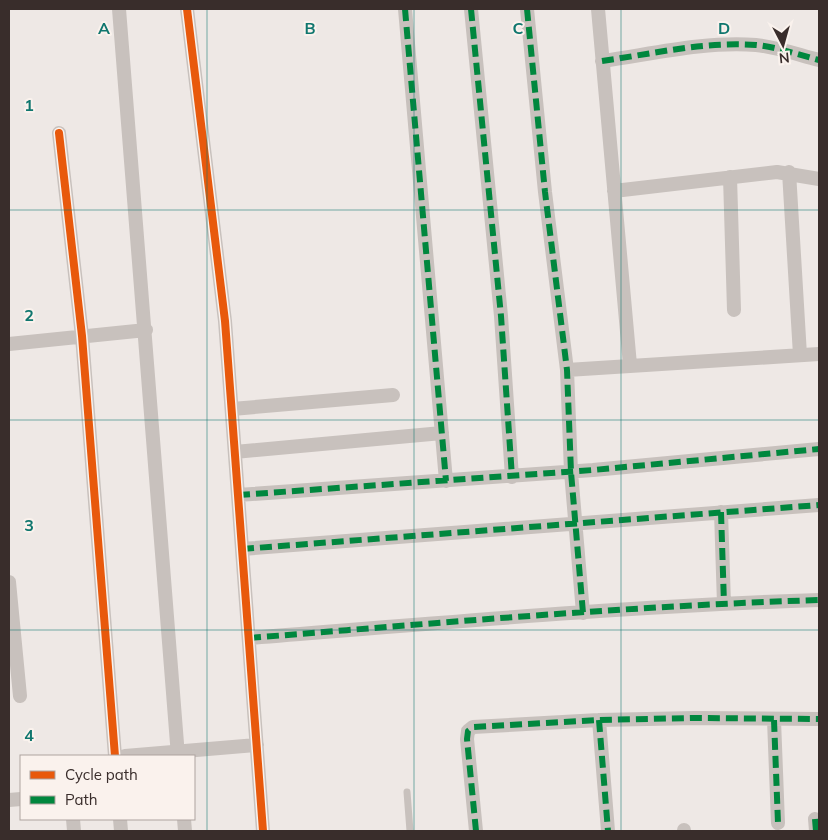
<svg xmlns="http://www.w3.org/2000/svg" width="828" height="840" font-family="Mulish,sans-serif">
<rect width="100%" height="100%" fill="#eee8e5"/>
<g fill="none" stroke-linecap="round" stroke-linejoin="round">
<path stroke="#c8c1bd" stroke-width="7" d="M407 792 410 831"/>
<path stroke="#c8c1bd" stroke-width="14" d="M119 9 178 756
M187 9 225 321 263 831
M405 9 446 481
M471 9 501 316 512 477
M527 9 545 192 567 370 571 472 583 613
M598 9 630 365
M602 61C652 54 705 41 756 45 777 47 799 55 819 60
M59 133 82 336 115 756
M789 172 800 355
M730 177 734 310
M614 191 777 172 819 179
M9 344 146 330
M567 370 819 354
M232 409 393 395
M235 452 442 433
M238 495 593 470 819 449
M721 512 724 604
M242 549 819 505
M9 582 20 696
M249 638C439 623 629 606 819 600
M599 720 608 831
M774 720 778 823
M125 756 257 745
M9 800 21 799
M73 819 74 831
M120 819 121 831
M184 819 185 831
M815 819 816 831
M684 830V831
M476 831 467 739 468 731 473 727 599 720 695 718 819 719"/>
<path stroke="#00873e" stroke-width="6" stroke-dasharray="12 6" stroke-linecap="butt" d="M405 9 446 481
M471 9 501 316 512 477
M527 9 545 192 567 370 571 472 583 613
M602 61C652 54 705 41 756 45 777 47 799 55 819 60
M238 495 593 470 819 449
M721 512 724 604
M242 549 819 505
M249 638C439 623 629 606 819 600
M599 720 608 831
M774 720 778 823
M815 819 816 831
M684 830V831
M476 831 467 739 468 731 473 727 599 720 695 718 819 719"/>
<g stroke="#faf2ed" stroke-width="11">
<path id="cycleway" d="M187 9 225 321 263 831
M59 133 82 336 115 756"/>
</g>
<use href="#cycleway" stroke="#e8590c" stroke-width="8"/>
</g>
<path fill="none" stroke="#0f766e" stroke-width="1" stroke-opacity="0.55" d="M207 9V831M414 9V831M621 9V831M9 210H819M9 420H819M9 630H819"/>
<g font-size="16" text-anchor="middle" font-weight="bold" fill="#0f766e" stroke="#faf2ed" stroke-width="4" stroke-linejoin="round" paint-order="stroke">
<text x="104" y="34">A</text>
<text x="310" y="34">B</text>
<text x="518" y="34">C</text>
<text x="724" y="34">D</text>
<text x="29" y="111">1</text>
<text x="29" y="321">2</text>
<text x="29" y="531">3</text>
<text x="29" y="741">4</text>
</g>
<rect width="828" height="840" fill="none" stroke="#392d2b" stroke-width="20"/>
<rect x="20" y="755" width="175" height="65" fill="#faf2ed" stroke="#ada39f"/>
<rect x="30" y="771" width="25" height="8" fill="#e8590c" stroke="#ada39f"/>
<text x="65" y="780" font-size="15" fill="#392d2b">Cycle path</text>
<rect x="30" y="796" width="25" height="8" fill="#00873e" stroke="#ada39f"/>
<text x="65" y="805" font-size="15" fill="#392d2b">Path</text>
<g transform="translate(783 45) rotate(174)" stroke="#faf2ed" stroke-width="4" paint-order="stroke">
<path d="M0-4L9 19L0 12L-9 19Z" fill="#392d2b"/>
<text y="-8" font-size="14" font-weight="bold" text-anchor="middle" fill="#392d2b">N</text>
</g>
</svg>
